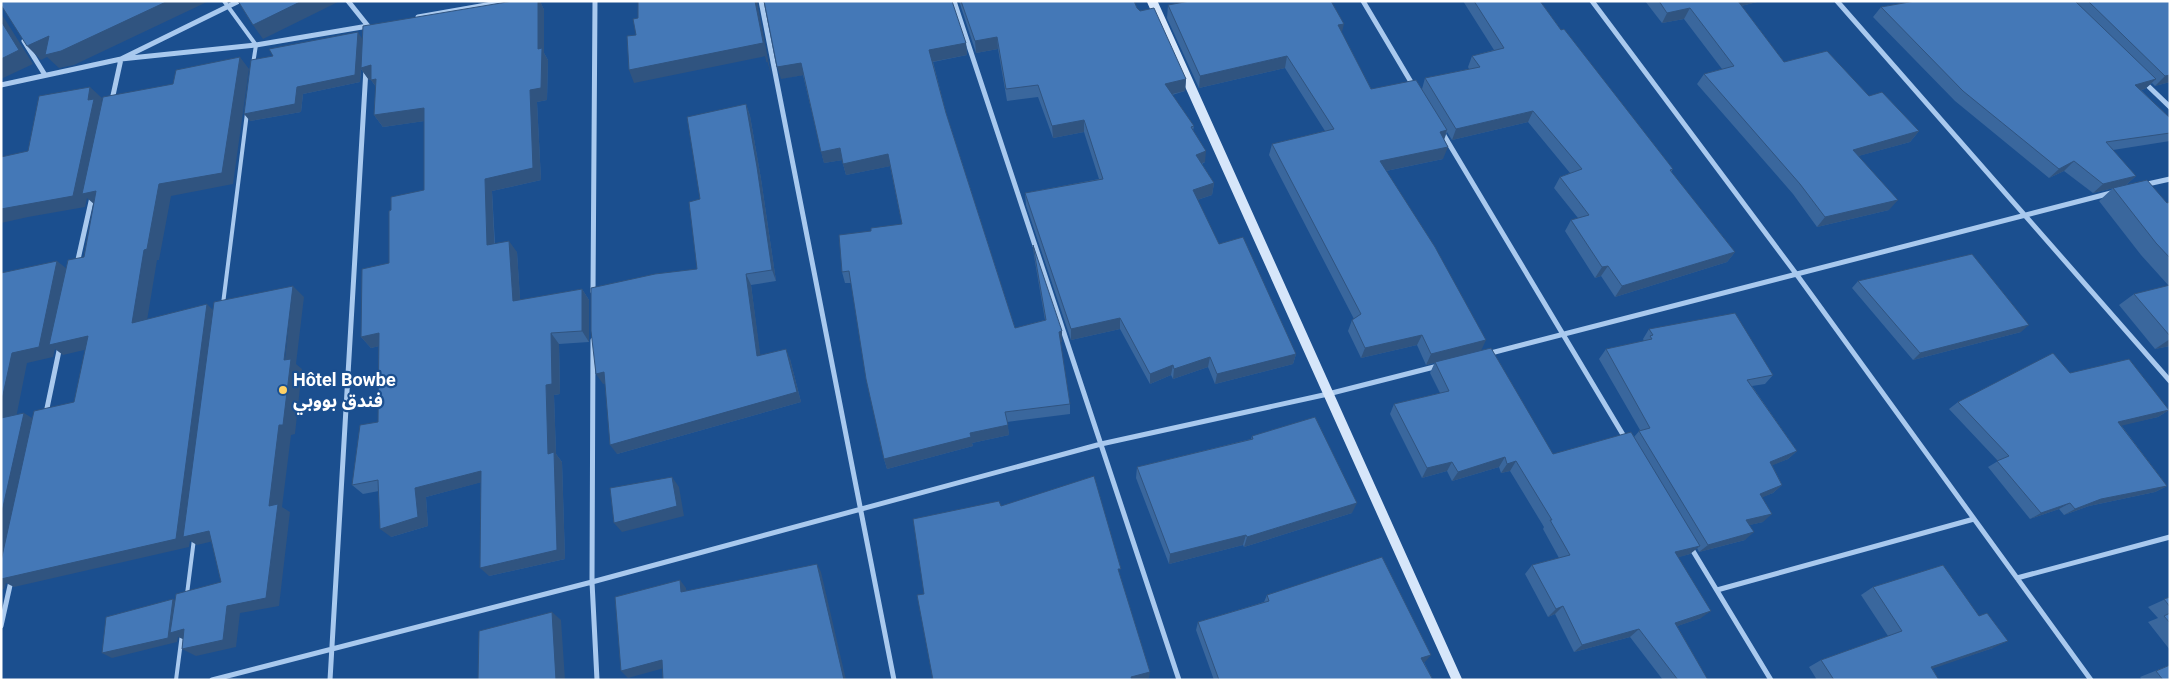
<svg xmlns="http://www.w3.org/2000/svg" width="2171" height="681" font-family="Roboto,'Noto Sans Arabic',sans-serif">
<rect width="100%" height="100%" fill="#1b4f8f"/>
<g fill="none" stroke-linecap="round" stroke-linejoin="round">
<path stroke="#a9c9ee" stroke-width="4" d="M224 1 256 45 253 64
M223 304 247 113
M187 594 194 539
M176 680 182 634"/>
<path stroke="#a9c9ee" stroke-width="5" d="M348 1 368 26V31
M761 1 894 680
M954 1 1179 680
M1363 1 1414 87
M1592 1 1797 275 2091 680
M1837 1 2170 381
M418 17 509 1
M24 41 45 75
M2144 82 2170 107
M1 85 121 59 256 45 368 26
M112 100 121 59 239 1
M1442 132 1625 438
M2143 185 2170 179
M77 264 92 197
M593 292 595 1
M593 340 592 582 597 680
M1487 354 2111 193
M46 413 60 346
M1690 546 1771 680
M2017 578 2170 537
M1717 590 1974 519
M1 626 11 581
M212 680 592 582 1101 444 1328 394 1438 366
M330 680 366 69"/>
<path stroke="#d6e6fa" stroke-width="10" d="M1152 1 1457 680"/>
</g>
<path fill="#3a679d" d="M513 1H540L544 10V53L548 60 547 100 537 102 541 180 492 191 495 244 517 252 520 300 582 289 589 300V342L559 344 560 394 554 395 556 454 562 462 565 559 489 576 481 482 426 497 428 526 391 537 379 491 363 494 352 485 378 422 379 346 371 348 361 337 389 263 391 210 424 190V121L383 127 374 115 376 87 371 80H369L361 69 360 82 303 94 301 112 250 121 273 56 362 39Z
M959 1H1134L1137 8 1186 79 1185 91 1172 95 1194 126 1193 131 1205 162 1202 164 1214 183 1212 195 1197 200 1219 244 1296 354 1293 364 1215 384 1208 367 1173 379 1171 375 1150 384 1120 329 1071 340 1026 205 1025 193 1099 179 1084 132 1053 138 1038 97 1007 101 998 49 976 53Z
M1463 1H1540L1561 30 1673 169 1671 172 1735 252 1727 262 1615 297 1601 276 1595 278 1565 231 1571 220 1578 218 1554 188 1560 177 1570 173 1528 122 1452 140 1447 132 1444 140 1443 159 1386 171 1481 351 1426 365 1417 345 1361 358 1348 331 1352 320 1354 319 1269 155 1272 144 1325 131 1285 68 1199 88 1167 18 1168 5 1342 33 1371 89H1422L1425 78 1469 69 1468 67 1472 56 1494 50Z
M1645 1H1761L1741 6 1784 62 1869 96 1919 131 1910 142 1858 156 1889 210 1817 227 1793 194 1697 84 1704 74 1722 69 1684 19 1662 23Z
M1915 1H2170V82L2155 86 2152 83 2145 89 2141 90 2170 118V141L2113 150 2136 176 2126 185 2093 193 2064 171 2049 178 1955 101 1873 17 1881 7Z
M966 43 967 55 933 62 946 113 1015 328 1045 320 1034 256 1033 245 1062 342H1060L1070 404V414L1007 422 1009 435 972 443 973 446 887 469 884 459 851 283H845L842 272 871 231 902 224 890 166 846 175 842 160 824 163 803 75 781 79Z
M746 104 750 116 761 179 776 281 751 285 760 356 790 359 801 402 617 454 605 383 603 384 697 269 700 199Z
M2113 188 2167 203 2170 202V346L2155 349 2119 305 2134 294 2169 286 2141 255 2099 201Z
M1858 281 2021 332 1913 360 1852 288Z
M1649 329 1773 375 1765 384 1752 386 1797 451 1788 459 1772 465 1782 485 1773 493 1762 497 1763 522 1749 525 1745 540 1699 552 1697 548 1690 554 1678 557 1701 618 1677 626 1708 680H1663L1630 637 1574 652 1555 614 1548 617 1525 574 1532 565 1559 558 1543 529 1544 527 1510 471 1501 473 1499 467 1452 481 1447 471 1422 478 1390 414 1394 404 1440 393 1430 373 1435 362 1553 454 1634 437 1640 430 1599 359 1606 349 1644 341 1643 339Z
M2070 373 2169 410 2158 417 2121 425 2167 486 2155 492 2089 506 2064 515 2059 509 2030 519 1988 467 1998 461 1949 409 1958 402Z
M1252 436 1352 513 1244 547 1243 545 1169 564 1136 478 1137 467 1251 439Z
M1873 587 1993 648 1932 668 1939 680H1817L1809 667 1821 660 1888 636 1861 595Z
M1267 595 1425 662H1424L1433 680H1214L1196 630 1198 622 1264 602Z
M2170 597V650L2148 622 2158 618 2148 607Z
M2170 665V680H2142L2140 677Z"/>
<path fill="#305480" d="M168 1H209L74 65 59 68 47 57 41 60 27 46 49 36Z
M302 1H340L263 39 253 25Z
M538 1H540L544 10V53L548 60 547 100 537 102 541 180 492 191 495 257 487 245 485 179 530 90 538 49Z
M755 1H757L771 75 766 56 634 83 629 70Z
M1734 1H1761L1729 9Z
M1690 8 1684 19 1662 23 1667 13Z
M1 13 33 64 1 79Z
M1344 24 1341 36 1338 25Z
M358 32 363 40 371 65 380 78 369 80 361 69 360 82 303 94 301 112 250 121 244 114 297 87Z
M997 37 998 49 976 53 975 41Z
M966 43 967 55 931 62 929 50Z
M1287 56 1285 68 1199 88 1200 76Z
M240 57 249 69 233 184 171 196 159 260H157L145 333 132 323 144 250 159 184Z
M801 63 804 75 781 79 777 67Z
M2170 75V82L2155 86 2165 76Z
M376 79 380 92 371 80Z
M1186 79 1185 91 1164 96 1165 84Z
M2156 79 2145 89 2125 94 2135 85Z
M90 87 102 98 101 106 106 111 95 205 87 198 85 207 28 217 1 223V209L88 100Z
M746 104 750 116 761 179 776 281 772 270Z
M424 108 432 120 383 127 374 115Z
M1533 111 1528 122 1452 140 1456 129Z
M1084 120V132L1053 138 1052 126Z
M1447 130 1443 142 1440 132Z
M1919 131 1910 142 1844 160 1853 150Z
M1448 147 1443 159 1376 173 1380 161Z
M840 148 843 160 824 163 821 152Z
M1206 151 1205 162 1194 166 1196 155Z
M888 154 891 166 846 175 843 164Z
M2074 161 2064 171 2049 178 2059 169Z
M2136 176 2126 185 2093 193 2103 184Z
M1214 183 1212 195 1191 202 1193 190Z
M1898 200 1889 210 1817 227 1825 217Z
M509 241 517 252 521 312 513 301Z
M1735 252 1727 262 1615 297 1622 286Z
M57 261 71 272 88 336 101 346 63 355 55 349 53 357 27 363 14 428 1 420V404L12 353Z
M1608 266 1601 276 1595 278 1602 267Z
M746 274 751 285 762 367 757 356Z
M293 286 304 297 296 364 302 369 295 434 291 435 282 507 290 512 279 606 240 613 236 647 196 656 182 649 227 606 269 506Z
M582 289 589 300V342L582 331Z
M207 304 218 315 209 531 222 539 197 545 190 541 189 547 14 587 6 583 4 589 1 590V516L24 413 40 423 7 577Z
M1120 318V329L1071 340V329Z
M2029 325 2021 332 1913 360 1920 353Z
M1062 331V342H1059V332Z
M379 333 389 344 371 348 361 337Z
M551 333 559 344 560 394 554 395 556 454 562 462 565 559 489 576 480 568 548 454 546 385Z
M1422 335 1417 345 1361 358 1365 348Z
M2170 339V346L2155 349Z
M1486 340 1481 351 1426 365 1431 354Z
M786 349 790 359 801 402 617 454 610 445Z
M1296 354 1293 364 1215 384 1217 374Z
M1210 357 1208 367 1173 379 1174 369Z
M1173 365 1171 375 1150 384V374Z
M604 372 611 382 603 384 596 374Z
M2169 410 2158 417 2108 429 2118 422Z
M1008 425 1009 435 972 443 973 446 887 469 884 459 970 433Z
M1797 451 1788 459 1761 470 1770 462Z
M1505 457 1499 467 1452 481 1458 472Z
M1516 461 1510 471 1501 473 1507 464Z
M1452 462 1447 471 1422 478 1427 468Z
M481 471 490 480 426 497 428 526 391 537 380 529 415 488Z
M672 477 679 487 684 516 622 532 614 523Z
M1782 485 1773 493 1751 502 1760 494Z
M2167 486 2155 492 2089 506 2064 515 2075 509 2101 499Z
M1357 503 1352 513 1244 547 1247 537Z
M2070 503 2059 509 2030 519 2041 513Z
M1772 514 1763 522 1737 528 1746 520Z
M1754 532 1745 540 1699 552 1708 545Z
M1246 535 1243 545 1169 564 1170 554Z
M1700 546 1690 554 1666 561 1675 552Z
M817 564 821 572 846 680H844Z
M680 580 686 588 687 600 681 592Z
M173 599 182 604 185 640 178 637 177 642 112 658 102 653Z
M1563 606 1555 614 1548 617 1556 609Z
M1711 611 1701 618 1666 630 1675 623Z
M552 612 561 620 565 680H556Z
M1639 629 1630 637 1574 652 1582 645Z
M2008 641 1993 648 1917 674 1931 667Z
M1431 655 1425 662 1416 665 1421 658Z
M662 660 668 667 628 678 621 671Z
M1150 672 1149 678 1143 680H1131V677Z"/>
<path fill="#4478b7" stroke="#305480" d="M1 1H168L61 51 45 55 49 36 27 46 1 5Z
M238 1H302L253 25Z
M513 1H538V49L542 48 541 88 530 90 533 168 485 179 487 245 509 241 513 301 582 289V331L551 333 552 384 546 385 548 454 554 452 557 550 480 568 481 471 415 488 418 517 380 529 378 480 352 485 360 425 378 422 379 333 361 337 362 269 389 263V211L391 210V197L424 190V108L374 115 376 79 371 80V65L361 68 363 26Z
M638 1H755L767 62 763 43 629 70 627 36 636 35 633 19 638 18Z
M764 1H952L966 43 929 50 946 113 1015 328 1046 320 1033 245 1062 331 1059 332 1070 404 1005 412 1008 425 970 433 971 437 884 459 866 379 849 271 842 272 839 235 871 231V228L902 224 888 154 843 164 840 148 821 152 801 63 777 67Z
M961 1H1134L1137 8 1140 11 1154 8 1186 79 1165 84 1194 126 1191 127 1206 151 1196 155 1214 183 1193 190 1219 244 1243 237 1296 354 1217 374 1210 357 1174 369 1173 365 1150 374 1120 318 1071 329 1025 193 1103 179 1084 120 1052 126 1038 85 1006 89 997 37 975 41Z
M1190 1H1331L1344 24 1338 25 1371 89 1416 80 1447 130 1440 132 1448 147 1380 161 1435 247 1486 340 1431 354 1422 335 1365 348 1352 320 1361 314 1272 144 1334 129 1287 56 1200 76 1168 5Z
M1474 1H1540L1561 30 1564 29 1673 169 1670 170 1735 252 1622 286 1608 266 1602 267 1571 220 1589 215 1560 177 1582 169 1533 111 1456 129 1425 78 1480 67 1472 56 1504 48Z
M1659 1H1738L1784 62 1827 51 1869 96 1882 92 1919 131 1853 150 1898 200 1825 217 1800 184 1704 74 1734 66 1690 8 1667 13Z
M1915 1H2075L2156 79 2135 85 2170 118V133L2106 142 2136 176 2103 184 2074 161 2059 169 1963 91 1881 7Z
M2088 1H2170V75L2165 76Z
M1 21 19 50 1 59Z
M358 32 355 75 297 87 295 104 244 114 251 60 273 56 269 49Z
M240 57 222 173 159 184 147 249 144 250 132 323 207 304 176 539 1 579V561L34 411 74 402 88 336 49 345 68 260 84 257 96 191 82 194 103 97 173 84 176 70Z
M90 87 88 100 94 99 73 196 1 209V157L28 151 39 96Z
M746 104 757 167 772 270 746 274 757 356 786 349 797 392 610 445 604 372 596 374 591 331V288L655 274 697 269 689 202 700 199 687 117Z
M2147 180 2167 203 2170 202V258L2156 243 2113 188Z
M1972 254 2029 325 1920 353 1858 281Z
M57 261 39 347 12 353 1 404V273Z
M2170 285V336L2134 294Z
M293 286 284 360 291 359 283 425H279L269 506 278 504 266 598 227 606 223 640 182 649 184 629 170 633 176 594 221 582 209 531 183 537 214 302Z
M1735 313 1773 375 1747 380 1797 451 1770 462 1782 485 1760 494 1772 514 1746 520 1754 532 1708 545 1639 431 1650 428 1606 349 1652 339 1650 336 1653 335 1649 329Z
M1491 348 1553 454 1631 432 1700 546 1675 552 1711 611 1675 623 1708 680H1678L1639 629 1582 645 1563 606 1556 609 1532 565 1570 555 1550 520H1552L1516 461 1507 464 1505 457 1458 472 1452 462 1427 468 1394 404 1449 391 1435 362Z
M2053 353 2070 373 2129 359 2169 410 2118 422 2167 486 2101 499 2075 509 2070 503 2041 513 1997 461 2009 456 1958 402Z
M24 413 1 516V418Z
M1315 417 1357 503 1247 537 1246 535 1170 554 1137 467 1253 439 1252 436Z
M1094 476 1121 569H1118L1150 672 1131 677 1132 680H933L917 595 924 594 913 519 999 501 1001 506Z
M672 477 677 506 614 523 610 488Z
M1382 557 1431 655 1421 658 1433 680H1219L1198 622 1269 601 1267 595Z
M817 564 844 680H663L662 660 621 671 615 597 680 580 681 592Z
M1943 565 1979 616 1987 613 2008 641 1931 667 1939 680H1834L1821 660 1902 631 1873 587Z
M2170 597V607L2164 599Z
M173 599 168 638 102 653 106 617Z
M552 612 556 680H478L479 631Z
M2170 613V623L2164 616Z
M2170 665V680H2163L2156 671Z"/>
<circle fill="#ffd166" stroke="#1b4f8f" stroke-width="2" cx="283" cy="390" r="5"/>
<g text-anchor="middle" stroke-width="4.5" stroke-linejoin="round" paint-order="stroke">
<g font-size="18" font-weight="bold" fill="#fff" stroke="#1b4f8f" text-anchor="start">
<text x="293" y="386">Hôtel Bowbe<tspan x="293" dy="21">فندق بووبي</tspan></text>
</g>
</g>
<rect width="2171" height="681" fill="none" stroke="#ffffff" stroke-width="5"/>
</svg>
